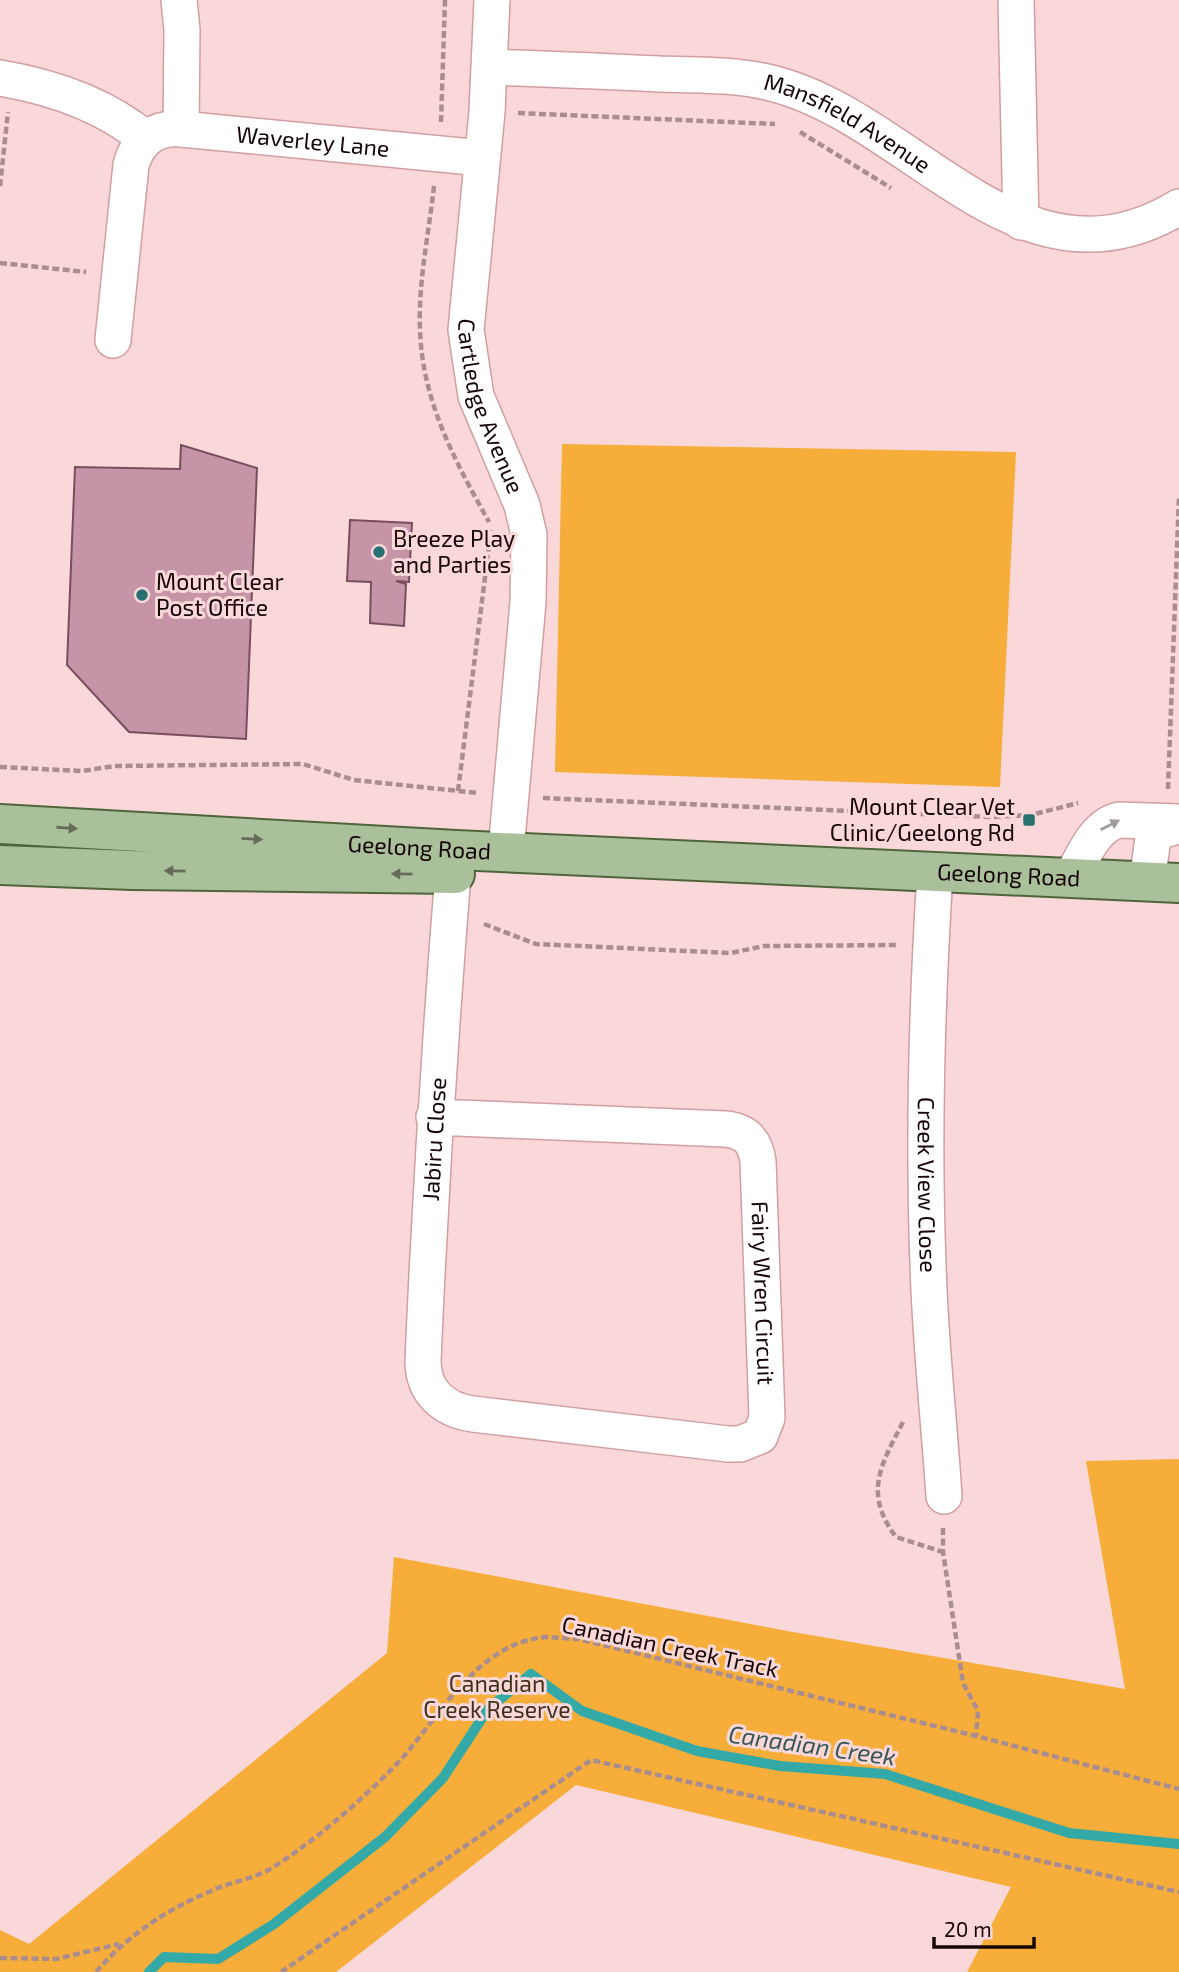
<svg xmlns="http://www.w3.org/2000/svg" width="1179" height="1972" font-family="'Exo 2',sans-serif">
<rect width="100%" height="100%" fill="#fad8da"/>
<path fill="#f6ad39" d="M562 444 1016 452 1000 787 555 772Z
M1179 1459V1972H967L1011 1887 576 1785 336 1972H0V1930L29 1944 387 1653 394 1557 793 1632 1125 1689 1086 1461Z"/>
<g fill="none" stroke-linecap="round" stroke-linejoin="round">
<path stroke="#33a9a8" stroke-width="10" d="M149 1972 164 1957 218 1959 274 1924 385 1837 443 1778 488 1709 531 1674 582 1711 697 1751 780 1766 885 1774 1069 1833 1179 1844"/>
</g>
<path fill="#c595a7" stroke="#794e5f" stroke-width="2" d="M181 445 257 468 246 739 129 732 67 665 75 467 180 469Z
M350 520 412 523 409 582 396 581 406 584 404 626 370 623 371 582 347 581Z"/>
<g fill="none" stroke-linecap="round" stroke-linejoin="round">
<g stroke="#d29ea1" stroke-width="38">
<g id="minor">
<path d="M179 0 182 30 181 129"/>
<path id="s1" d="M492 0 487 112 466 330 476 396 522 505 529 535 528 602 506 851"/>
<path d="M1016 0 1021 222"/>
<path id="s2" d="M490 67C547 69 603 71 660 74 697 75 735 74 771 83 912 117 1021 303 1179 207"/>
<path d="M0 78C53 87 104 104 146 139"/>
<path id="s3" d="M113 340 131 165C138 140 155 127 181 129L482 158"/>
<path id="s4" d="M935 872C927 1002 923 1133 928 1264 930 1341 939 1419 944 1496"/>
<path d="M1071 878C1083 857 1094 826 1119 820L1179 822"/>
<path d="M1147 882 1153 838 1163 830 1179 826"/>
<path id="s5" d="M434 1117 725 1129C746 1131 755 1141 758 1161L767 1418 760 1436 740 1444H728L473 1414C444 1410 423 1392 423 1361 430 1198 440 1037 453 874"/>
</g>
</g>
<g stroke="#50643c" stroke-width="42">
<g id="major">
<path id="s6" d="M0 824 456 850 1179 883"/>
<path d="M0 865 132 870 455 874"/>
</g>
</g>
<path stroke="#a98d8f" stroke-width="4.5" stroke-dasharray="7 3.5" stroke-linecap="butt" d="M518 113 775 124
M441 122 445 0
M800 132 891 188
M0 186 8 112
M434 186C429 233 418 282 420 329 422 401 455 461 489 522
M0 263 86 272
M0 767 82 771 115 766 303 764 354 780 478 793
M1168 789 1179 496
M458 791 491 530
M543 798 992 817 1031 815 1078 803
M484 924 536 944 731 953 764 946 897 945
M903 1422C881 1465 863 1493 896 1537L943 1552
M943 1528V1552L963 1683 978 1711 976 1736
M0 1958 56 1959 119 1944
M96 1972C128 1935 166 1910 211 1891 232 1881 256 1879 275 1866 317 1839 358 1803 393 1768 438 1722 474 1643 546 1637 556 1637 567 1639 578 1639L976 1736 1179 1789
M281 1972 591 1760 1179 1892"/>
<use href="#minor" stroke="#fff" stroke-width="35"/>
<use href="#major" stroke="#a9c09b" stroke-width="38"/>
</g>
<defs><path id="oneway-solid" d="M-6-.8H1V-3.2L6.5 0L1 3.2V.8H-6Z" transform="scale(1.75)"/></defs>
<use fill="#a29b9c" href="#oneway-solid" transform="translate(1110 825) rotate(-27)"/>
<g fill="#676c58">
<use href="#oneway-solid" transform="translate(67 828) rotate(4)"/>
<use href="#oneway-solid" transform="translate(252 839) rotate(3)"/>
<use href="#oneway-solid" transform="translate(175 871) rotate(-179)"/>
<use href="#oneway-solid" transform="translate(402 874) rotate(-179)"/>
</g>
<g fill="#277171" stroke="#fad8da" stroke-width="2.5">
<circle cx="379" cy="552" r="7"/>
<circle cx="142" cy="595" r="7"/>
<rect x="1022" y="813" width="14" height="14" rx="3.5"/>
</g>
<g text-anchor="middle" stroke-width="6" stroke-linejoin="round" paint-order="stroke">
<g font-size="23" fill="#160607" stroke="#fad8da">
<text dy="8" stroke="none"><textPath href="#s2" startOffset="368">Mansfield Avenue</textPath></text>
<text dy="8" stroke="none"><textPath href="#s3" startOffset="376">Waverley Lane</textPath></text>
<text dy="8" stroke="none"><textPath href="#s1" startOffset="411">Cartledge Avenue</textPath></text>
<text dy="8" stroke="none"><textPath href="#s6" startOffset="420">Geelong Road</textPath></text>
<text dy="8" stroke="none"><textPath href="#s6" startOffset="1010">Geelong Road</textPath></text>
<text dy="8" stroke="none"><textPath href="#s5" startOffset="1211">Jabiru Close</textPath></text>
<text dy="8" stroke="none"><textPath href="#s4" startOffset="313">Creek View Close</textPath></text>
<text dy="8" stroke="none"><textPath href="#s5" startOffset="474">Fairy Wren Circuit</textPath></text>
<text transform="translate(670 1647) rotate(12)" y="8">Canadian Creek Track</text>
</g>
<g font-size="23" fill="#160607" stroke="#fad8da" text-anchor="start">
<text x="393" y="547">Breeze Play<tspan x="393" dy="26">and Parties</tspan></text>
<text x="156" y="590">Mount Clear<tspan x="156" dy="26">Post Office</tspan></text>
<text x="1015" y="815" text-anchor="end">Mount Clear Vet<tspan x="1015" dy="26">Clinic/Geelong Rd</tspan></text>
</g>
<g font-size="23" fill="#3f301b" stroke="#fad8da">
<text x="497" y="1692">Canadian<tspan x="497" dy="26">Creek Reserve</tspan></text>
</g>
<g font-size="24" font-style="italic" fill="#365857" stroke="#fad8da">
<text transform="translate(812 1746) rotate(8)" y="8">Canadian Creek</text>
</g>
</g>
<path d="M934 1937v10h100v-10" fill="none" stroke="#160607" stroke-width="3.5"/>
<text x="944" y="1937" font-size="21" fill="#160607" stroke="#fad8da" stroke-width="5" paint-order="stroke">20 m</text>
</svg>
